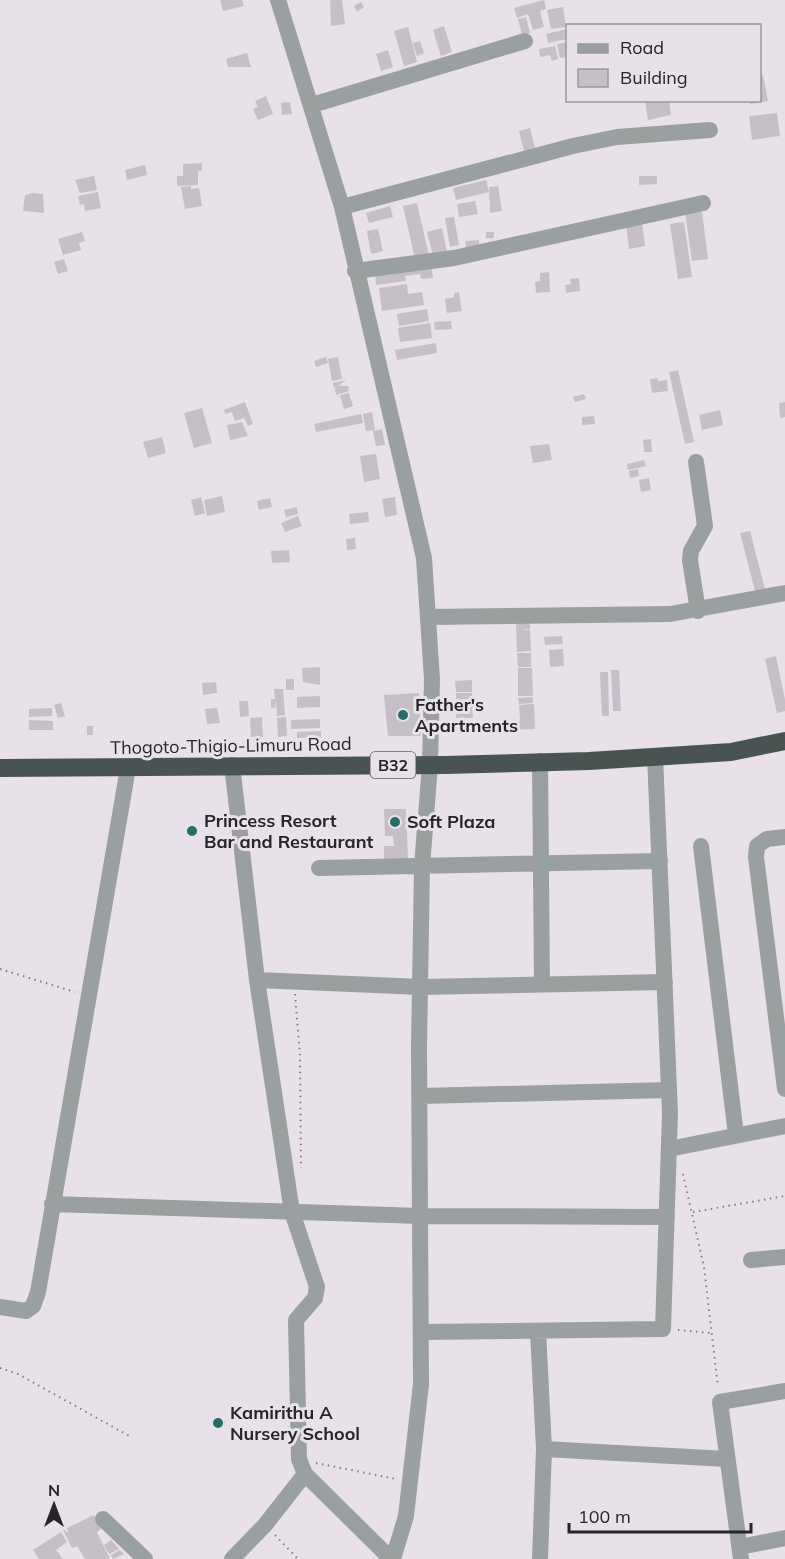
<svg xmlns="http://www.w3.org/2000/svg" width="785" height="1559" font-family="Mulish,sans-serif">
<rect width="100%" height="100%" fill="#e8e1ea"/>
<path fill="#c6bfc8" d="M220 0H242L244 6 223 11Z
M330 0H342L345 24 331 26Z
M544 0 546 9 540 11 544 27 533 30 528 14 517 18 514 8Z
M361 2 364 7 357 12 354 6Z
M563 7 566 27 551 29 547 10Z
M526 17 530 33 522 35 518 19Z
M444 26 452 52 441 56 433 30Z
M408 27 417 62 404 66 394 31Z
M567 29V39L548 43 546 34Z
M420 41 424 53 417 56 413 43Z
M567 42V57L560 58 557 44Z
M555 46 558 59 552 61 550 55 540 57 539 49Z
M388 50 393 67 381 71 376 54Z
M247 53 251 67H228L226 59Z
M763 75 768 101 750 104 749 100H760V76Z
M266 96 273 114 258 120 253 109 258 107 255 101Z
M669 100 671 115 648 120 645 101Z
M290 102 292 114 282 115 281 103Z
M777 113 780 136 752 140 749 116Z
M530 128 535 148 524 151 519 131Z
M202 163V171H198V185L177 186V176H183V164Z
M145 165 147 175 127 180 125 170Z
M94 176 97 190 80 193 75 180Z
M639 176H657V184L639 185Z
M486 180 489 192 456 200 453 188Z
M191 186V189L199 188 202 206 185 209 181 187Z
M498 186 502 211 490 213 489 187Z
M98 192 101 208 85 211 84 204 80 205 78 196Z
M33 193 43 194 44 213 23 211 25 195Z
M475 201 478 214 459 217 457 204Z
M417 203 429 256 415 259 403 206Z
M390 206 393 217 369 223 366 213Z
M702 211 708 259 692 261 685 213Z
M454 217 459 245 450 247 445 218Z
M642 222 645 246 629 249 626 224Z
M684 222 692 277 678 279 670 224Z
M442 228 447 252 433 255 427 232Z
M378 229 383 251 371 254 367 231Z
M82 232 85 241 79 243 81 250 63 255 58 239Z
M486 232H494V238H486Z
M479 240V246L466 247 465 241Z
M64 259 68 271 58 274 54 262Z
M431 263 433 278 421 279 420 274 405 276 406 281 376 285 375 271Z
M549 272 550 292 536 293 535 282 540 281V273Z
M579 278 580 291 566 293 565 285 571 284 570 279Z
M407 284 408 294 422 292 424 305 382 311 379 288Z
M459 292 462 311 447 313 445 299 454 297V293Z
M427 309 429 321 399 326 397 314Z
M451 321 452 329 435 330 434 322Z
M430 323 432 338 400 342 398 328Z
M436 343 437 353 397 360 395 350Z
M326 357 328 363 316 367 314 361Z
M338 357 342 379 332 381 328 359Z
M678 370 694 442 685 444 669 372Z
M658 378V381L667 380 668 391 652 393 650 379Z
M346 380 338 386H348L349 391 336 395 335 389 337 387 334 388 333 383Z
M349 393 353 406 344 409 340 395Z
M584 394 586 399 575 402 573 397Z
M245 402 253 424 248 426 244 418 235 421 232 412 225 414 224 410Z
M785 402V417L780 418 779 403Z
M202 408 212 443 194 448 184 413Z
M720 410 723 425 702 430 699 415Z
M372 412 375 430 366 431 363 414Z
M361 414 363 423 316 432 314 424Z
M594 416 595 424 582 425V417Z
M242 422 248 436 230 440 227 425Z
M382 429 385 445 376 446 373 431Z
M162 437 166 453 148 458 143 442Z
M651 439 652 452H644L643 440Z
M549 444 552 460 533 463 530 446Z
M376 454 380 479 364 482 360 456Z
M644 460 646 466 628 470 627 464Z
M638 469 639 476 630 478 629 471Z
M649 478 651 490 641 492 639 480Z
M222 496 225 512 207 516 204 500Z
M201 497 205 513 195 516 191 500Z
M395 497 397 515 385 517 382 499Z
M270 498 272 507 259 510 257 501Z
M297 507 298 514 286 517 284 510Z
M368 512 369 522 350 524 349 514Z
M298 516 302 526 285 532 281 523Z
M750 531 765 589 755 591 740 533Z
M355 538 356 549 347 550 346 539Z
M289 550 290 562 272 563 271 551Z
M530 622V629L520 630H530L531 651 517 652 516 623Z
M562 636 563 644 545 645 544 637Z
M563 649 564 666 550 667 549 650Z
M517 653H531V667H518Z
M776 656 785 700V711L777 713 765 659Z
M320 667V685L303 682 302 668Z
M518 668H532L533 696H518Z
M611 670H619L621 711H613Z
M600 672H608L609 716H602Z
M286 679H294V690H286Z
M472 680V692H456L455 681Z
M216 682 217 693 203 695 202 683Z
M274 689H283L285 715 277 716 276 701 275 708H271V699H275Z
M419 693 421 736H388L384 695Z
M456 693H472V704H456Z
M320 696V707L297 708V697Z
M533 697V703L519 704 518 698Z
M239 701H248L249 716 240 717Z
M61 703 65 716 58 718 54 705Z
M534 704 535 729 507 730 506 721H520L519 705Z
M456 705H472L473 718H456Z
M52 708V716L29 717V709Z
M217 708 220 723 207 724 205 709Z
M262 717 263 737H251L250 718Z
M286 717 287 736 278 737 277 718Z
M320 719V728L291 729V720Z
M29 720 53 721V730H29Z
M87 726H93V735H87Z
M321 731V737L297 738V732Z
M384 809H406L408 859H384V846H394L393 836H385Z
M94 1515 101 1529 97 1532 110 1559H85L77 1546 72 1548 63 1530Z
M61 1532 67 1542 56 1550 63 1559H39L33 1550Z
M111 1540 119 1549 109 1554 104 1545Z
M120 1550 124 1554 113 1559 111 1555Z"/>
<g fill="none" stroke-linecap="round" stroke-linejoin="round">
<path stroke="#807c81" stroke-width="2" stroke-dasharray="1.5 4.5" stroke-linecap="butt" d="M0 969 75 992
M295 994 300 1055 301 1168
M683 1174 704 1267 718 1387
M693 1212 785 1196
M678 1330 711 1333
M0 1368 18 1374 131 1437
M316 1463 396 1479
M275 1535 298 1559"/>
<path stroke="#9aa09f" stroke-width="16" d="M278 0 342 207 424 558 432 679 430 765 422 866 419 1047 421 1384 406 1516 393 1559
M312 105 525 41
M342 207 573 146 617 137 710 130
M355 271 454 258 703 203
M696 462 705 526 691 551 690 560 698 611
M428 617 670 614 785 593
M540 761 542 983
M232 765 257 980 292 1212 317 1287 315 1298 296 1320 299 1459 305 1474 391 1559
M785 837 767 839 757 846 756 857 785 1089
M701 846 736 1135
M319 868 660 861
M257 980 421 987 665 982
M420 1096 669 1090
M669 1149 785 1126
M52 1204 421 1216 667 1217
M751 1260 785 1257
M0 1307 26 1311 33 1306 38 1292 128 768
M538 1331 544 1449 540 1559
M421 1332 663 1329 670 1113 655 756
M544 1449 727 1459
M103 1519 145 1559
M740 1547 785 1538
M232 1559 265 1525 305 1474
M741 1559 720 1402 785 1391"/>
<path stroke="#495452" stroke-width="18" d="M0 768 445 765 589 761 731 752 785 741"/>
</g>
<g fill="#256e68" stroke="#e8e1ea" stroke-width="2">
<circle cx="403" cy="715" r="6"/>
<circle cx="395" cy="822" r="6"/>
<circle cx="192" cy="831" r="6"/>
<circle cx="218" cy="1423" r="6"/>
</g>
<g text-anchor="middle" stroke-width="6" stroke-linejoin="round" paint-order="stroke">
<rect fill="#e8e1ea" stroke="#615d62" stroke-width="1.5" x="370.5" y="752" width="45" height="26" rx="4.5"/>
<g font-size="16" font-weight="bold" fill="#272528">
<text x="393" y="771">B32</text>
</g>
<g font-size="18" font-weight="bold" fill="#272528" stroke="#e8e1ea" text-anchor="start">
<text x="415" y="711">Father's<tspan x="415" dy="21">Apartments</tspan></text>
<text x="204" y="827">Princess Resort<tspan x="204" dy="21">Bar and Restaurant</tspan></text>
<text x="407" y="828">Soft Plaza</text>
<text x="230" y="1419">Kamirithu A<tspan x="230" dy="21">Nursery School</tspan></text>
</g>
<g font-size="18" fill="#272528" stroke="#e8e1ea">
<text transform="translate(231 746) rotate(-1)" y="6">Thogoto-Thigio-Limuru Road</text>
</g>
</g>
<rect x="566" y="24" width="195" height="78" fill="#e8e1ea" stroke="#9b969c" stroke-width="1.5"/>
<rect x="578" y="44" width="30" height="9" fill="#9aa09f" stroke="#9b969c" stroke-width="1.5"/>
<text x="620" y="54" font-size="18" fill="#272528">Road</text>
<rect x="578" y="69" width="30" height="18" fill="#c6bfc8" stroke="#9b969c" stroke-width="1.5"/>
<text x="620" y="84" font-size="18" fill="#272528">Building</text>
<g transform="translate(54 1505)" stroke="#e8e1ea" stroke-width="4.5" paint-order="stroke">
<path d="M0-4.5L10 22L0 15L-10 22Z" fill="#272528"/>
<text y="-9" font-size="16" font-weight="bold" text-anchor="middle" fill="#272528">N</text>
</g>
<path d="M569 1523v9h182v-9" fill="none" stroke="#272528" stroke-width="3"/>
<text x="578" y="1523" font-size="18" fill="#272528" stroke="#e8e1ea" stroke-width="4.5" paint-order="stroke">100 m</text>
</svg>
